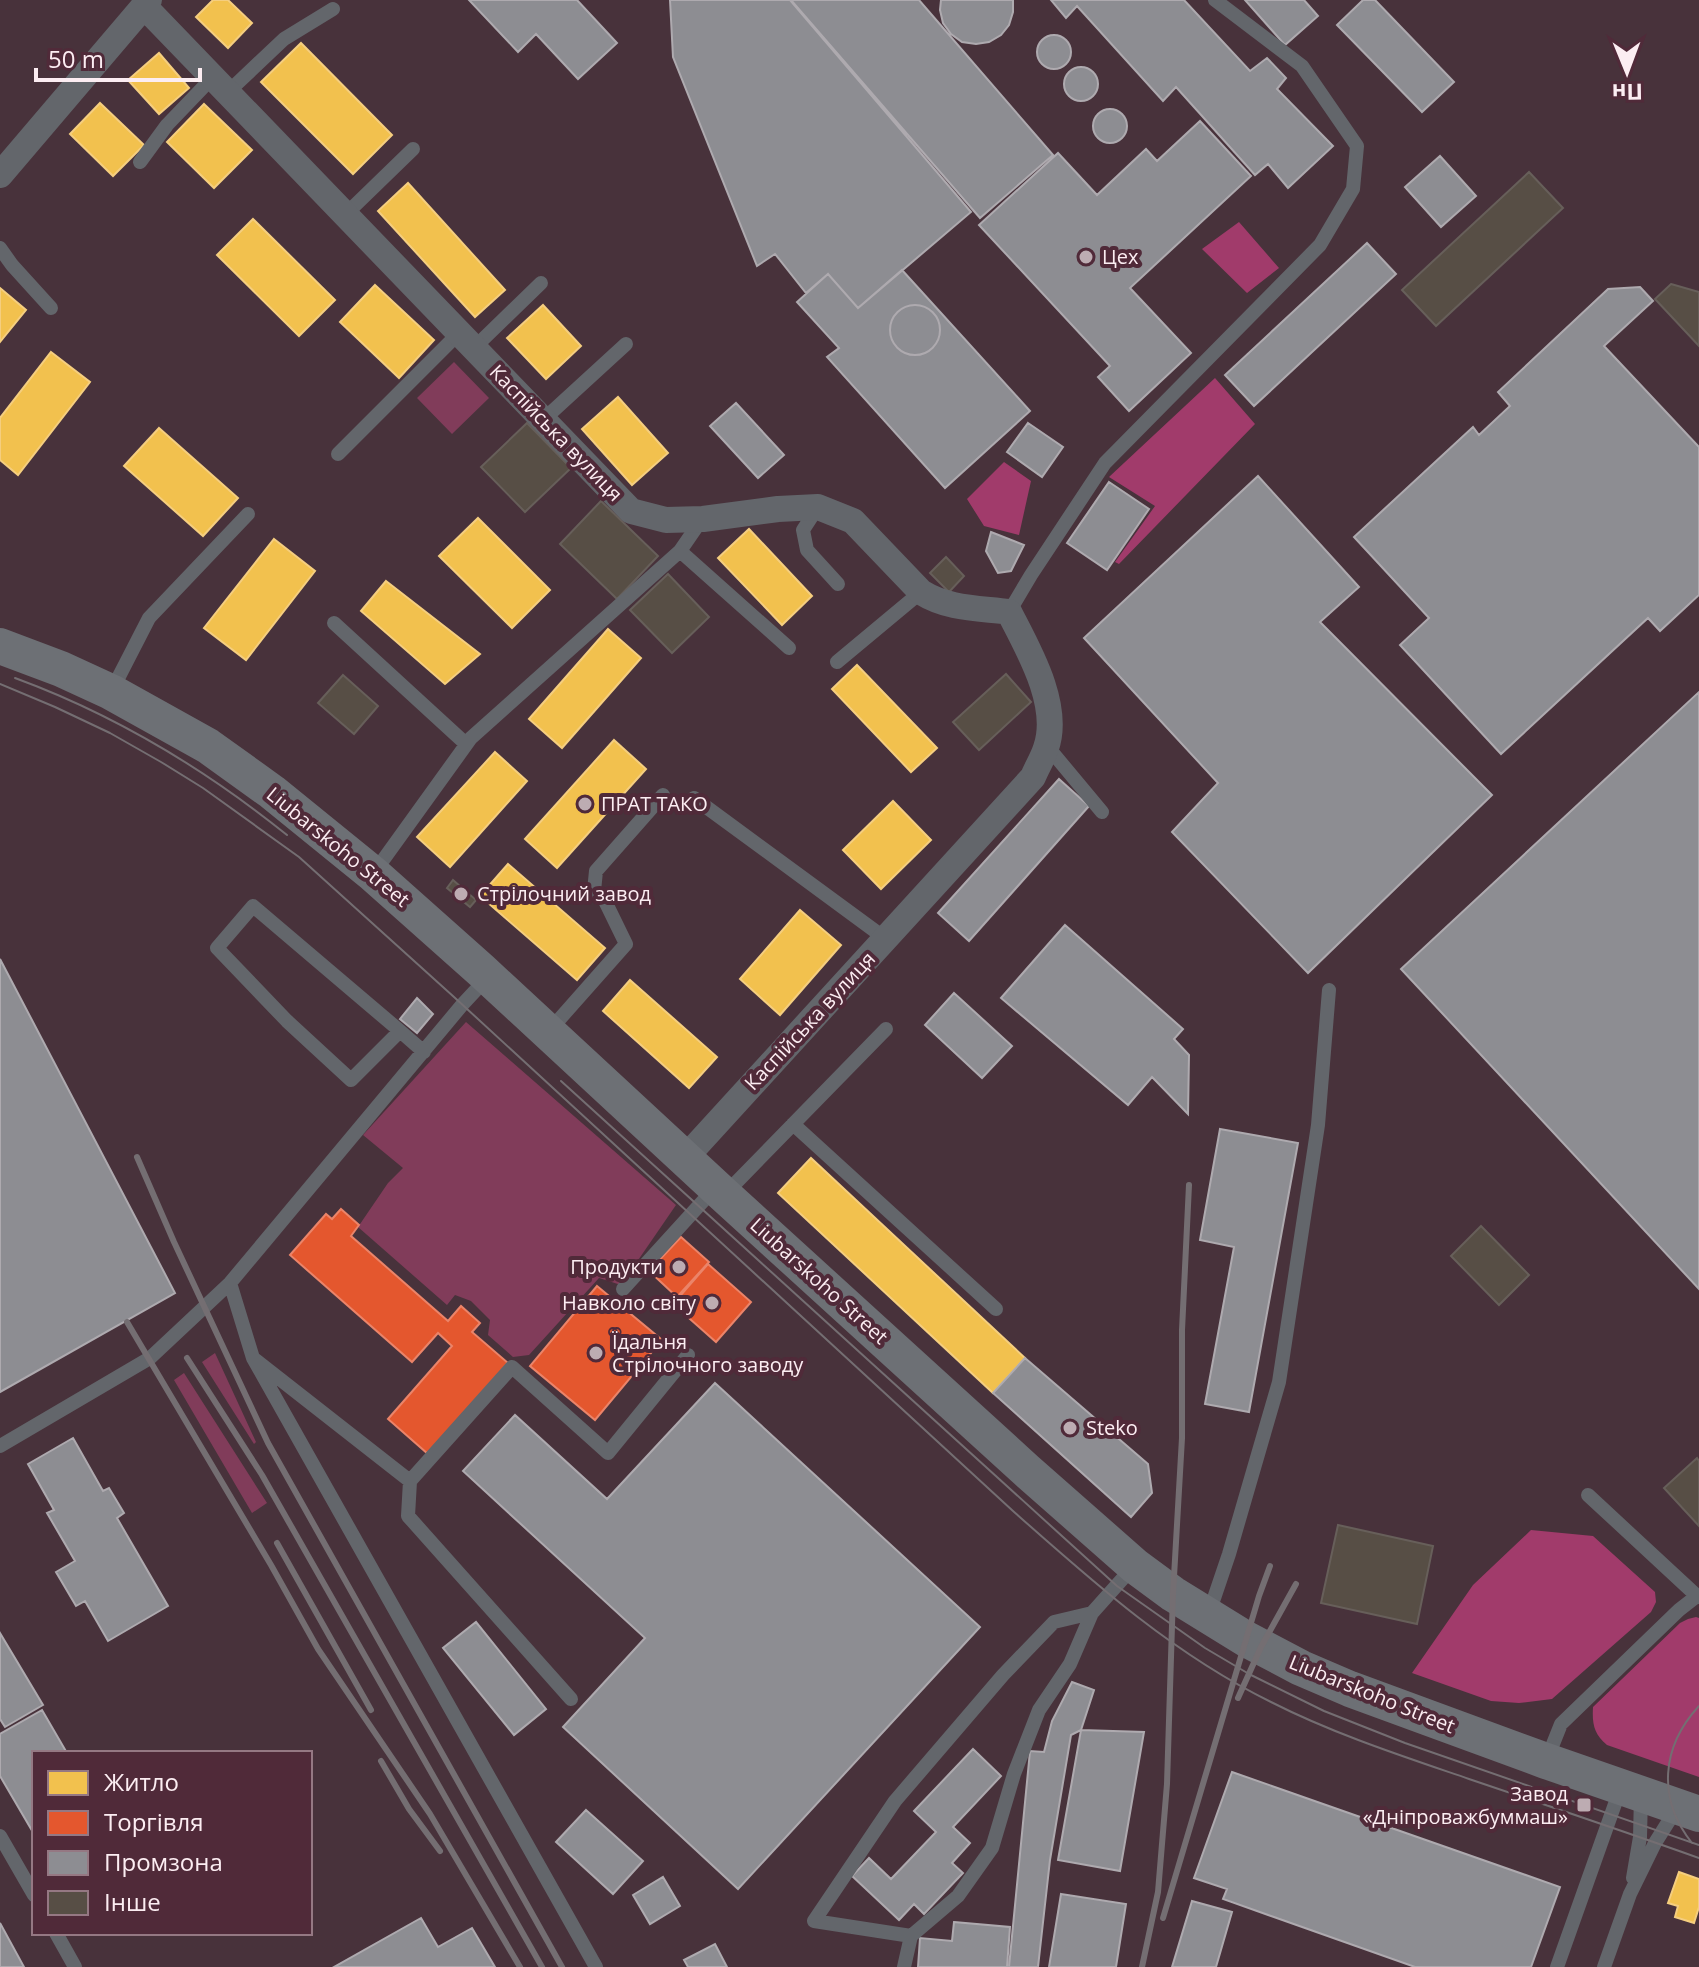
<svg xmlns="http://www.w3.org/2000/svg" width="1699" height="1967" font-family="'Open Sans',sans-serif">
<rect width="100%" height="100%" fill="#48323b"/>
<path fill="#813c5a" d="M454 362 489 398 452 434 417 398Z
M466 1022 676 1205 621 1285 599 1278 529 1355 513 1357 488 1335 490 1320 471 1301 455 1295 447 1305 358 1227 388 1183 403 1168 363 1135Z
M215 1353 256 1442 254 1444 202 1362Z
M184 1373 267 1503 252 1513 174 1380Z"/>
<path fill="#a13b6b" d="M1239 222 1279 268 1247 293 1202 249Z
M1215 378 1255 424 1119 564 1115 562 1155 506 1109 477Z
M1004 462 1031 481 1019 535 984 526 967 499Z
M1531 1530 1593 1536 1655 1592 1656 1602 1651 1612 1552 1699 1519 1703 1491 1701 1412 1673 1473 1585Z
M1696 1617 1699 1618V1777L1607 1745C1594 1734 1592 1724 1593 1707L1680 1623 1688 1619Z"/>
<path fill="#f2c14e" stroke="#f5ce7f" stroke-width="2" d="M213 0H228L252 23 228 48 196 17Z
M301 43 392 135 353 174 261 82Z
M159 53 189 88 159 114 128 80Z
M100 103 144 145 113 176 70 134Z
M204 104 252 150 214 188 167 142Z
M408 183 505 290 475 317 378 211Z
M253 219 335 300 299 336 217 255Z
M375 285 434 340 399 378 340 322Z
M0 288 26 310 0 342Z
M543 305 581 346 546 379 507 338Z
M51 352 90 382 18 475 0 460V418Z
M618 397 668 453 632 485 582 429Z
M159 428 238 498 203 536 124 466Z
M478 518 550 590 512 628 439 556Z
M749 529 812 596 782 625 718 558Z
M274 539 315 571 246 660 204 628Z
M386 581 480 654 445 684 361 611Z
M608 629 641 658 562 748 529 719Z
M857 665 937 748 911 772 832 689Z
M614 740 646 769 557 868 525 839Z
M495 752 527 781 450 867 417 837Z
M893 801 931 840 881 889 843 850Z
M508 864 605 948 577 980 480 896Z
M800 910 841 945 780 1015 740 979Z
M630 980 717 1057 689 1088 603 1011Z
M811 1158 1025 1358 993 1393 778 1193Z
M1679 1872 1699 1879V1907L1694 1923 1675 1917 1678 1906 1668 1903Z"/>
<path fill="#e4572e" stroke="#eb8469" stroke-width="2" d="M341 1209 359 1225 351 1236 448 1321 461 1306 480 1323 472 1332 508 1363 428 1454 388 1419 452 1346 438 1333 412 1362 290 1255 326 1214 332 1219Z
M681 1237 709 1262 677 1297 649 1271Z
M708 1264 751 1302 716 1342 673 1304Z
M597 1286 662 1340 595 1420 530 1366Z"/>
<path fill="#8d8d92" stroke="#aeaaaf" stroke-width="2" d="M469 0H577L617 43 578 79 536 34 518 52Z
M670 0H790L971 212 858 308 828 274 806 293 775 254 757 266 673 57Z
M791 0H919L1053 155 980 218Z
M941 0H1013V12L1009 25 1001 35 989 42 976 44 962 42 951 34 943 23 940 10Z
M1051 0H1184L1250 71 1267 58 1286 78 1277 89 1333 146 1288 188 1268 164 1255 175 1176 87 1163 101 1077 6 1066 18Z
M1245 0H1304L1318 16 1285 45Z
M1363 0H1375L1454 82 1422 112 1337 25Z
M1037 52a17 17 0 1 1 34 0a17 17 0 1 1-34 0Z
M1064 84a17 17 0 1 1 34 0a17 17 0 1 1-34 0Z
M1093 126a17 17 0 1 1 34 0a17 17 0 1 1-34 0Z
M1200 121 1251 176 1130 288 1191 353 1129 411 1098 377 1110 366 979 225 1058 153 1097 195 1146 149 1157 161Z
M1440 156 1476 196 1441 227 1405 187Z
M1367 243 1396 274 1254 406 1225 375Z
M902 270 1030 411 945 488 827 357 839 348 797 302 828 274 858 308Z
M1640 287 1653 301 1604 346 1699 447V595L1660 631 1648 618 1501 754 1400 645 1429 618 1354 537 1473 427 1479 435 1510 406 1498 392 1608 289Z
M890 330a25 25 0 1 1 50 0a25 25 0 1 1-50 0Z
M736 403 784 455 758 478 710 426Z
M1028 423 1063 447 1042 477 1007 452Z
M1258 476 1359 587 1320 622 1492 795 1308 973 1172 832 1218 783 1084 638Z
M1109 482 1149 509 1107 570 1067 543Z
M991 532 1024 545 1011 571 998 573 986 551Z
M1699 692V1289L1401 969Z
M1059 779 1089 806 969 941 938 913Z
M1065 925 1183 1029 1174 1039 1189 1055 1188 1114 1152 1077 1128 1105 1001 998Z
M0 959 175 1293 0 1392Z
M954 993 1012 1046 982 1078 925 1025Z
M417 998 433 1014 417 1033 400 1019Z
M1220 1129 1298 1143 1249 1412 1205 1404 1234 1247 1200 1240Z
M1025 1358 1148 1464 1152 1493 1131 1517 993 1393Z
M715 1383 980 1627 738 1889 563 1727 645 1638 463 1471 515 1415 607 1499Z
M73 1438 103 1491 109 1488 124 1513 117 1518 168 1606 108 1641 85 1601 76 1606 56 1572 75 1561 47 1513 54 1510 28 1464Z
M476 1622 546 1709 514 1735 443 1648Z
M0 1633 43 1705 5 1727 0 1719Z
M1072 1682 1094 1690 1081 1730 1071 1735 1050 1860 1038 1967H1009L1030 1751 1044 1752 1052 1721Z
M42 1710 67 1753H34V1834L0 1776V1734Z
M1081 1730 1144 1732 1120 1871 1058 1860Z
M973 1749 1001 1776 953 1827 970 1843 952 1863 963 1873 924 1914 914 1904 899 1920 852 1876 869 1858 891 1879 936 1832 914 1811Z
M1232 1772 1560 1887 1531 1967H1415L1223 1899 1227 1889 1194 1878Z
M586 1810 643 1861 613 1894 556 1842Z
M663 1877 680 1906 650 1924 633 1895Z
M1061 1894 1126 1904 1116 1967H1049Z
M1192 1901 1232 1912 1216 1967H1172Z
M421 1918 438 1947 472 1928 495 1967H334Z
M954 1922 1010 1927 1007 1967H918L920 1938 952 1941Z
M0 1923 24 1967H0Z
M715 1944 727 1967H688L684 1960Z"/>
<path fill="#574e45" stroke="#675f5a" stroke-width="2" d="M1529 172 1563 208 1436 326 1402 290Z
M1671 284 1699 292V346L1655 299Z
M527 423 571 468 525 512 481 467Z
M601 501 658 556 617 599 560 544Z
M946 557 964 576 949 592 930 573Z
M668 574 709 617 672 653 630 610Z
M1006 674 1031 702 979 750 953 722Z
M343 675 378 706 354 734 318 703Z
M453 880 476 900 470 907 447 888Z
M1481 1226 1529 1275 1499 1305 1451 1256Z
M1697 1458 1699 1461V1526L1664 1488Z
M1338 1525 1433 1546 1417 1624 1321 1603Z"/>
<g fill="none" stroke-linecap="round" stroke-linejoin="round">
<path stroke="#63666b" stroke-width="14" d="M228 92 284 39 333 9
M140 162 167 125 213 77
M345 215 413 149
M0 248 12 265 51 308
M474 348 541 283
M543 420 626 344
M338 454 459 333
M818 507 803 530 807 550 838 584
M680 551 789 648
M1009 612 1031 575 1105 463 1320 245 1353 189 1357 146 1302 66 1215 0
M334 623 466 744
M837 662 921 592
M111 692 149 618 248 514
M1047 746 1102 812
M694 798 886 939
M373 874 471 738 680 551 702 519
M400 1031 351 1080 287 1021 217 948 253 906 400 1031 424 1052
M549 1031 626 944 605 901 594 891 596 871 663 795
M793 1124 996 1309
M724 1195 886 1029
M230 1283 253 1358 410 1481 512 1367 608 1453 688 1355
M623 1289 715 1188
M253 1358 596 1967
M0 1446 150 1358 230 1283 462 1005 488 977
M410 1481 408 1516 571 1699
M1588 1495 1697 1596
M1208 1616 1229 1554 1279 1382 1318 1125 1329 990
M1547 1759 1561 1724 1679 1610 1697 1596 1699 1597
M0 1836 34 1895
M1633 1878 1640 1837 1641 1795
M56 1933 75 1967
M911 1936 814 1921 895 1801 1003 1675 1054 1622 1092 1613 1134 1566
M904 1967 911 1936 958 1896 992 1848 1014 1774 1039 1710 1070 1664 1092 1613
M1557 1967 1621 1787
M1604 1967 1630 1894 1655 1843 1677 1808"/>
<path stroke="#63666b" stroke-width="26" d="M144 6 631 511 666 520 703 519 778 509 818 507 853 521 921 592C948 609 978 608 1009 612 1028 649 1061 705 1046 748 1043 758 1037 767 1033 777L685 1158
M0 175 149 0"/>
<path stroke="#6d7075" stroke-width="36" d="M0 646 61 669 111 692 208 746 272 792 373 874 482 971 724 1195 1026 1470 1135 1566 1173 1594 1246 1639 1301 1668 1350 1689 1546 1761 1699 1814"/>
<path stroke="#746e72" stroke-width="2" d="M15 678C113 714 205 769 287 835
M0 684 55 707 110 733 161 762 203 788 299 857 454 997 1013 1511C1093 1582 1173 1654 1271 1702 1334 1734 1402 1756 1469 1779 1546 1805 1623 1831 1699 1858
M561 1081 1117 1586 1205 1648 1249 1674 1324 1711 1405 1743 1699 1845
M1692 1843C1657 1799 1661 1747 1699 1706"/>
<path stroke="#746e72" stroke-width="6" d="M137 1157 174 1242 268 1443 562 1967
M127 1322 271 1565 318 1649 430 1814 520 1967
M187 1358 262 1475 542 1967
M277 1543 371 1710
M1238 1698 1261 1647 1296 1584
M381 1761 409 1809 440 1851
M1163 1918 1259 1596 1270 1566
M1142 1967 1158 1892 1167 1784 1173 1594 1182 1438V1330L1189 1185"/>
</g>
<g fill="#bdacb2" stroke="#502a39" stroke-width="3">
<circle cx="1086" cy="257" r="8"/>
<circle cx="585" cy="804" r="8"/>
<circle cx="461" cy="894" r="8"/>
<circle cx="679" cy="1267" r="8"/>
<circle cx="712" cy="1303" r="8"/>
<circle cx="596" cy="1353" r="8"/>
<circle cx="1070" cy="1428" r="8"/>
<rect x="1576" y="1797" width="16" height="16" rx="4"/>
</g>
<g text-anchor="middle" stroke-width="8" stroke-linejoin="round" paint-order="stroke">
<g font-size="20" fill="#fcedf2" stroke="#502a39" text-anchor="start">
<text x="1102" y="264">Цех</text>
<text x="601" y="811">ПРАТ ТАКО</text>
<text x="477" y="901">Стрілочний завод</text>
<text x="663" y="1274" text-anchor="end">Продукти</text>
<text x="696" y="1310" text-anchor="end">Навколо світу</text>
<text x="612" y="1349">Їдальня<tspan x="612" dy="23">Стрілочного заводу</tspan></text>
<text x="1086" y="1435">Steko</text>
<text x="1568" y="1801" text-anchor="end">Завод<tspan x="1568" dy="23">«Дніпроважбуммаш»</tspan></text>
</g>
<g font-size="20" fill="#fcedf2" stroke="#502a39">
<text transform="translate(556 433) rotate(46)" y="7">Каспійська вулиця</text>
<text transform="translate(338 847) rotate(39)" y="7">Liubarskoho Street</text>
<text transform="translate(810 1021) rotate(-47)" y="7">Каспійська вулиця</text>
<text transform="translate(819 1281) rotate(42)" y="7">Liubarskoho Street</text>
<text transform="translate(1372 1694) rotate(22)" y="7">Liubarskoho Street</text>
</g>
</g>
<rect x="32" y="1751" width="280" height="184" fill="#502a39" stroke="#957883" stroke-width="2"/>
<rect x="48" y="1771" width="40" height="24" fill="#f2c14e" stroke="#957883" stroke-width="2"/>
<text x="104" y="1791" font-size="24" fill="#fcedf2">Житло</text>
<rect x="48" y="1811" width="40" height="24" fill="#e4572e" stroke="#957883" stroke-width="2"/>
<text x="104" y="1831" font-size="24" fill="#fcedf2">Торгівля</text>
<rect x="48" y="1851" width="40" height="24" fill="#8d8d92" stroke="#957883" stroke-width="2"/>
<text x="104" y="1871" font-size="24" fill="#fcedf2">Промзона</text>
<rect x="48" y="1891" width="40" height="24" fill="#574e45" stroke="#957883" stroke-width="2"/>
<text x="104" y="1911" font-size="24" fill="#fcedf2">Інше</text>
<g transform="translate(1627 72) rotate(179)" stroke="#502a39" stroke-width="6" paint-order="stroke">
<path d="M0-6L14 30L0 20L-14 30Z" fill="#fcedf2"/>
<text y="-12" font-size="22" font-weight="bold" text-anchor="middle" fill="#fcedf2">Пн</text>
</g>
<path d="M36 68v12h164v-12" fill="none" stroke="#fcedf2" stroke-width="4"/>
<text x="48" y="68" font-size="24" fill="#fcedf2" stroke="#502a39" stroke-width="6" paint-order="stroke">50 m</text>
</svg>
